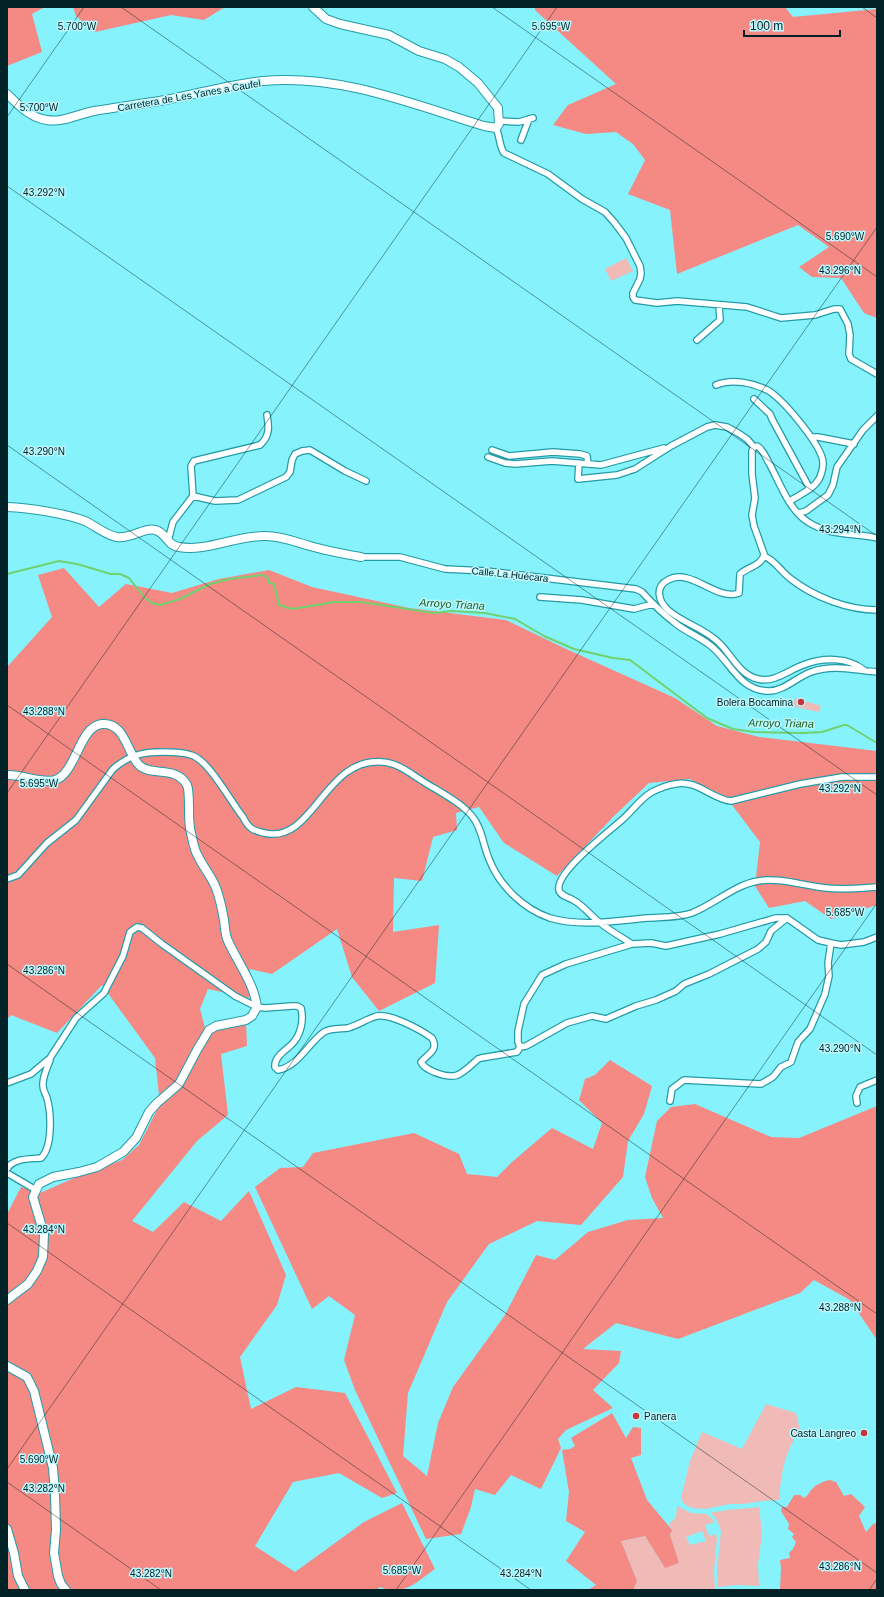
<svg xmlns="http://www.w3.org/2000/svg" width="884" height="1597" font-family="Arial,sans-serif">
<rect width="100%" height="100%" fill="#86f2fc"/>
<path fill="#f0bab6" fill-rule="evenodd" d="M626 258 633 271 611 281 605 269Z
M796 698 821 706 819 712 791 706Z
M766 1404 796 1413 800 1430C783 1456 782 1471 779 1500L762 1501 744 1504H730L705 1509 692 1508 684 1504 681 1498 690 1461 702 1432 742 1449Z
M677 1506 691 1513 707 1514 715 1522 705 1525 709 1536 716 1534 717 1539 714 1571 715 1590H633L637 1581 621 1541 645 1536 664 1567 679 1563 670 1535 672 1530 669 1524 676 1517ZM702 1531 706 1541 690 1545 686 1537Z
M759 1507 762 1534 758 1564 759 1586 736 1585 718 1587 717 1571 721 1531 717 1520 711 1513C727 1509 743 1509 759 1507Z"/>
<path fill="#f58984" d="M7 7H45L32 14 42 52 7 66Z
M73 7H225L204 20 171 15 95 32 76 16Z
M534 7H785L793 17 877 9V318L864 313 841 278 812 277 799 267 829 247 798 225 677 274 670 210 628 194 645 160 633 144 616 132 586 134 553 125 568 105 616 84 536 11Z
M64 568 99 607 126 584 172 593 219 579 269 570 312 587 409 608 506 620 564 648 675 698 717 726 759 737 877 751V905L831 919 805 901 769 908 755 886 760 842 726 797 690 779 649 783 614 816 557 876 504 843 479 807 456 813 457 830 433 837 422 881 394 878 393 932 439 925 435 983 379 1011 352 977 337 929 272 974 250 969 249 998 208 989 200 1009 205 1028 246 1022 247 1046 221 1054 228 1115 197 1141 132 1221 153 1232 184 1202 221 1221 249 1191 286 1275 277 1305 240 1357 251 1409 296 1387 345 1393 397 1493 382 1498 339 1473 293 1482 255 1546 295 1572 364 1522 402 1503 435 1569C416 1582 404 1597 380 1587L376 1590H7V1214L21 1187 40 1193 74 1178 122 1160 139 1145 160 1104 155 1058 102 985 57 1033 11 1015 7 1019V670L8 666 52 617 38 575Z
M610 1060 652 1086 644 1114 628 1141 623 1177 581 1225 537 1221 489 1244 447 1302 408 1393 403 1456 427 1476 438 1423 453 1387 505 1315 536 1255 555 1260 588 1232 628 1220 663 1218 652 1198 645 1177 657 1121 671 1107 695 1104 771 1137 799 1138 877 1106V1340L850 1300 814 1280 800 1293 678 1339 616 1323 583 1349 621 1351 619 1363 593 1390 613 1408 566 1430 558 1439 561 1448 541 1489 511 1475 495 1495 475 1489 471 1507 461 1534 426 1539 355 1390 344 1360 355 1315 329 1296 312 1309 255 1187 280 1168 303 1167 313 1153 414 1133 459 1154 467 1174 497 1177 512 1162 552 1128 593 1149 602 1123 579 1100 585 1079 595 1075Z
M612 1413 626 1438 633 1427 641 1428V1455L631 1458 647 1500 672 1530 670 1535 679 1563 665 1568 645 1536 621 1541 637 1581 633 1590H588L596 1585 566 1561 585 1532 566 1521 569 1492 562 1450 570 1449 575 1446 571 1438Z
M830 1480 836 1482 844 1496 851 1494 865 1507 859 1516 866 1532 874 1523 877 1524V1590H780L781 1568 780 1560 790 1558 789 1553 793 1549 796 1542 792 1537 794 1534 788 1529 789 1524 781 1511 782 1507H787L794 1495H800L804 1498C809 1495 809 1492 813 1488 817 1484 824 1481 830 1480Z"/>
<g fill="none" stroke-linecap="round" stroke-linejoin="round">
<path stroke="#70d26f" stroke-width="2" d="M7 574 59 561 77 564 111 574H120L129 578 144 597 152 603 160 605 180 599 210 584 230 579 263 575 268 578 269 583 274 584 279 605 292 609 335 602H361L434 613 452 611 485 613 515 619 544 636 574 649 613 658 630 660 707 718 733 729 754 732 803 733 822 732 844 725H847L877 743"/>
<g stroke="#239ca7" stroke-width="8">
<path id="street" d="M499 121 519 122 533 118
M496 128C500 136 499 146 504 153L548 174 582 199 605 212 614 222 626 238 640 266 641 273 640 279 633 293V297L635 300 657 303 677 301 747 307 781 318 815 315 834 309H840L848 324 850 335 849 354 851 359 877 374
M521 140 529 119
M697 340 720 320 719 305
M716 385C732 378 754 383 769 391 783 400 824 447 823 464 823 468 821 476 819 479 814 489 799 495 790 501
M754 399 770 414 772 419 810 489
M811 437H818L854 444
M492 450 509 456 553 452 580 454 587 456 588 464
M488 457 505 463 515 464 552 461 601 465 664 448
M579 463 578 479 617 475 635 469 671 446 707 427 715 425 727 427 738 433 747 439 754 447
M193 496 215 501 238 500 286 477 290 472 292 460 295 454 302 451 310 450 345 471 366 481
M799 513 806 511 828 495 833 485 837 467 863 430 877 416
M167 540 169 537 173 522 193 496 191 466 194 461 260 445C270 436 269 427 267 415
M764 556C776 561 781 572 791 579 814 597 848 610 877 610
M361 557H400L445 569 486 571 636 589 642 592C652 603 663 614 675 623 686 632 700 637 711 646 731 662 739 691 769 691 784 691 797 677 811 672 834 664 853 670 877 672
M540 597 582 600 634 609 653 604
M864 670C848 657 823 657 803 665 789 670 774 683 758 679 739 675 731 653 717 641 703 628 683 623 668 610 659 602 654 587 668 580 691 567 717 602 739 593L740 574C748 567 763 565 764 554L754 526 752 515 755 498 752 474V451L754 447 757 446C763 449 766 458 769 463 780 483 789 510 808 522 829 536 854 533 877 538
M7 879 18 875 47 843 76 820 113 769C129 755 142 752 163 752 172 752 182 752 191 755 209 760 230 801 243 817 245 821 248 826 251 828 254 831 261 832 264 833 314 845 324 756 383 762 398 763 411 774 424 782 440 792 460 802 472 816 482 828 483 845 489 859 499 885 523 909 550 918 581 927 616 921 647 918 661 917 678 918 692 913 715 904 734 885 758 881 778 877 805 886 826 888 843 890 860 888 877 887
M632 944C621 937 609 930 599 922 590 915 583 905 573 900 569 897 560 896 559 890 555 872 610 831 623 819 631 812 642 797 652 792 658 789 667 785 675 784 697 779 711 799 731 801L800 784 842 777H877
M520 1047 518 1042V1031L524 1004 542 975 566 964 632 944 651 943 666 946 720 934 776 918H787L818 940 831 943 841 945 864 942 877 937
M7 1083 31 1074 50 1058 76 1018 104 993 123 956 130 932 137 927 142 928 162 944 235 996 257 1007 265 1008 292 1006H297L301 1008C304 1020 301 1036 291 1045 285 1051 274 1057 275 1067L278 1070C299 1066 308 1043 324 1032 331 1028 341 1029 348 1028 358 1025 365 1020 374 1017 387 1011 421 1030 432 1038 439 1050 428 1054 421 1062 424 1068 428 1069 434 1072 457 1081 460 1075 478 1059L481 1058 517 1052 520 1047 526 1046 567 1023 592 1016 606 1019 636 1006 656 1000 676 991 684 984 709 974 758 949 766 942 771 931 787 918
M670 1101 672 1089 684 1080 761 1084 773 1077 781 1067 791 1062 798 1042 810 1029 825 994 829 976 828 963 831 943
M857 1103 856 1096 860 1087 877 1080
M7 1169C13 1158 30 1159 41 1158 53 1147 51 1112 47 1098 46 1094 43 1091 43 1086 42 1078 47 1068 50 1060
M7 1173 36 1190"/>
</g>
<g stroke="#239ca7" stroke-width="10">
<path id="secondary" d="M7 94C19 105 30 118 47 120 61 123 79 114 94 111 118 107 142 104 165 100 198 94 231 84 263 81 340 74 412 104 484 126L496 128 499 124 498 108 478 83 459 67 445 59 419 51 389 35 340 24 326 19 313 7
M7 507C30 508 63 513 85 521 96 526 105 535 117 537 131 539 145 527 155 530 166 532 167 546 179 547 206 552 237 535 266 536 281 536 296 542 310 546 327 551 344 554 361 557
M7 775C22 774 40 784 55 780 76 774 79 726 102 724 125 722 127 753 139 765 151 777 176 765 187 785 191 794 187 821 191 833 193 841 194 850 198 856 203 867 212 877 216 888 220 898 222 909 224 920 225 927 225 935 228 941 238 963 254 983 257 1007L252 1016 246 1020 216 1026 209 1030 197 1050 179 1084 157 1103 149 1112 136 1138 123 1152 97 1167 79 1172 53 1177 39 1184 33 1197 44 1234 43 1257 37 1271 28 1284 7 1300
M7 1366 27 1377 34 1391 53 1468 55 1493 56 1530 54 1553 58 1576 61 1584 66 1590
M7 1529 14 1553 18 1576 25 1590"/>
</g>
<use href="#street" stroke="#fff" stroke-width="5.5"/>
<use href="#secondary" stroke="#fff" stroke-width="8"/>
</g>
<path fill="none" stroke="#002125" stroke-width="1" stroke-opacity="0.45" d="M121 7 877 536M492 7 877 277M862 7 877 18M7 117 84 7M7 186 877 795M7 445 877 1055M7 705 877 1314M7 793 557 7M7 964 877 1573M7 1223 531 1590M7 1469 877 227M7 1482 161 1590M396 1590 877 903M869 1590 877 1579"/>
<g fill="#c5353a" stroke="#bcf8fe" stroke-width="1.5">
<circle cx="801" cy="702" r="4"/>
<circle cx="636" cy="1416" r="4"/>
<circle cx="864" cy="1433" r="4"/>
</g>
<g text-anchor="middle" stroke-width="3" stroke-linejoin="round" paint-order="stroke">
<g font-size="10" fill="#002125" stroke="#bcf8fe">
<text transform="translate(189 95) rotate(-10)" y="4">Carretera de Les Yanes a Caufel</text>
<text transform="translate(510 574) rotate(6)" y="4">Calle La Ḥuécara</text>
</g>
<g font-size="10" fill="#002125" stroke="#bcf8fe" text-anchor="end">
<text x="793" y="706">Bolera Bocamina</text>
<text x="644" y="1420" text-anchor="start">Panera</text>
<text x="856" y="1437">Casta Langreo</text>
</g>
<g font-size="11" font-style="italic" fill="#206122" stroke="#bcf8fe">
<text transform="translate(452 604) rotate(3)" y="4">Arroyo Triana</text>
<text transform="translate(781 723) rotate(1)" y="4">Arroyo Triana</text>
</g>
</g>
<g font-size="10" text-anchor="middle" fill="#002125" stroke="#bcf8fe" stroke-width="3" stroke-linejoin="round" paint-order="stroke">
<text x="77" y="30">5.700°W</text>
<text x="551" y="30">5.695°W</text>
<text x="39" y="111">5.700°W</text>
<text x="44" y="196">43.292°N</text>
<text x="845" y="240">5.690°W</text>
<text x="840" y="274">43.296°N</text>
<text x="44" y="455">43.290°N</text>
<text x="840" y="533">43.294°N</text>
<text x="44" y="715">43.288°N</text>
<text x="39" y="787">5.695°W</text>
<text x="840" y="792">43.292°N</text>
<text x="845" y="916">5.685°W</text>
<text x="44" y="974">43.286°N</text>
<text x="840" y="1052">43.290°N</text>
<text x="44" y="1233">43.284°N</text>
<text x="840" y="1311">43.288°N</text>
<text x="39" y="1463">5.690°W</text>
<text x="44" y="1492">43.282°N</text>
<text x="840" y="1570">43.286°N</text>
<text x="402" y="1574">5.685°W</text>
<text x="151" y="1577">43.282°N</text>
<text x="521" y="1577">43.284°N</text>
</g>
<rect width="884" height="1597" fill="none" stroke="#002125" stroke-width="16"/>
<path d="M744 30v6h96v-6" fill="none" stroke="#002125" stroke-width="2"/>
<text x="750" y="30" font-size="12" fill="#002125" stroke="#bcf8fe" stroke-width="3" paint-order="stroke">100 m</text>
</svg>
